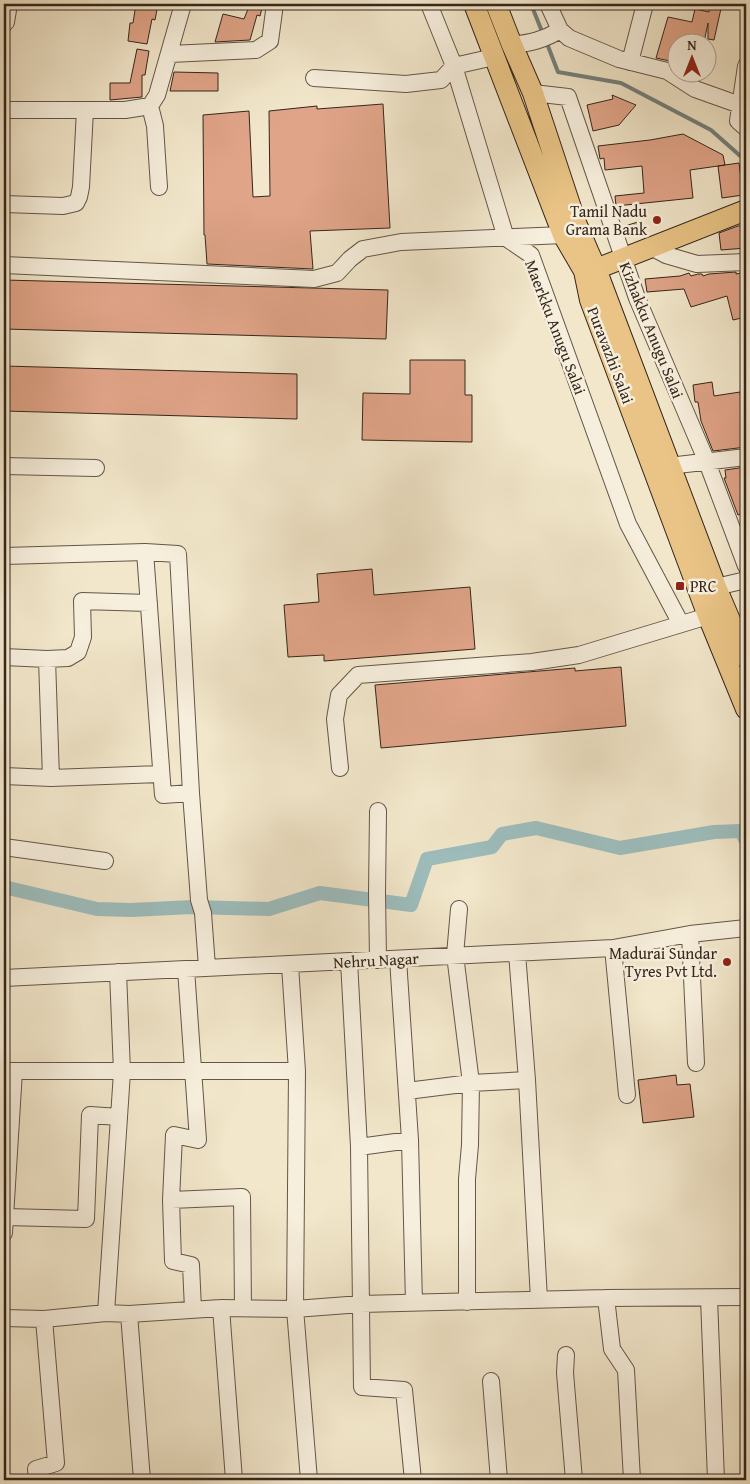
<svg xmlns="http://www.w3.org/2000/svg" width="750" height="1484" font-family="'Gentium Book Plus',serif">
<rect width="100%" height="100%" fill="#f2e7cb"/>
<filter id="stains"><feTurbulence type="fractalNoise" baseFrequency=".004" numOctaves="4"/><feColorMatrix values="0 0 0 0 .2 0 0 0 0 .09 0 0 0 0 .02 0 0 0 .5 -.17"/></filter>
<radialGradient id="worn" r=".72"><stop offset=".6" stop-color="#630" stop-opacity="0"/><stop offset="1" stop-color="#630" stop-opacity=".3"/></radialGradient>
<g fill="none" stroke-linecap="round" stroke-linejoin="round">
<path stroke="#73817d" stroke-width="4" d="M531 4 543 34
M546 41 558 72 621 83 711 130 746 161"/>
<path stroke="#9dbebe" stroke-width="14" d="M4 887 97 909 131 910 192 907 269 909 320 893 411 905 427 859 492 847 502 834 536 828 620 848 714 832 741 831 746 841"/>
</g>
<path fill="#e0a488" stroke="#35261c" d="M136 4H158L155 20 152 19 147 44 128 41 130 23H133Z
M250 4H263L260 16 257 15 250 40 215 42 223 14 244 19Z
M710 4H722L714 40 708 39V23L704 42 678 39 676 65 670 61 656 58 668 17 692 22 695 9 709 12Z
M137 49 149 51 145 75H142V97L110 100V83H130Z
M174 72 218 73V91H170Z
M612 95 636 105 619 125 593 131 587 105 613 99Z
M383 104 390 228 310 231 313 269 207 264 205 235H204L203 115 249 111 253 197 270 196 269 111 317 106V109Z
M683 134 723 155 725 165 690 170 693 198 616 206 615 196 644 193 642 166 605 170 604 158 600 159 598 146 650 140Z
M739 163 743 195 722 198 718 166Z
M641 221 645 232 629 237 625 226Z
M746 225V248L721 250 719 233 738 226Z
M736 272V274L746 272V317L733 320 727 296 691 307 684 289 647 292 645 279 680 276 689 273 691 276 698 274H702L703 276 709 274Z
M4 280 388 290 386 339 4 329Z
M410 360H465V395H472V442L362 440 363 393 410 394Z
M4 366 297 374V419L4 411Z
M712 382 714 396 740 392 744 427 746 426V447L713 451 701 421 698 402H695L693 385Z
M746 467V512L738 515 724 478H726L725 470Z
M372 569 374 595 470 587 475 649 324 661V655L288 657 284 605 319 602 317 574Z
M621 667 626 726 381 748 375 685 575 668V671Z
M676 1075 677 1085 690 1084 694 1117 643 1123 638 1080Z"/>
<g fill="none" stroke-linecap="round" stroke-linejoin="round">
<g stroke="#645648" stroke-width="18">
<path id="minor" d="M429 4 454 66 506 238 531 255 628 524 681 624
M4 24 6 22 9 4
M560 30 569 38 619 59 667 71 695 89 740 105
M512 45C530 43 544 40 560 30L548 4
M170 54 256 50 270 41 275 4
M630 62 645 4
M746 66 738 121 746 128
M314 78 406 84 441 80 454 66 494 57
M533 93 568 97 637 298 707 462 746 566
M150 106 155 126 159 187
M4 110H125L150 106 157 95 183 4
M4 204 63 206 76 203 79 197 81 187 85 110
M651 247 666 255 697 264 746 262
M4 265 314 279 337 273 350 259 363 249 401 242 563 235
M4 466 96 468
M669 466 746 457
M145 552 178 554 191 793
M4 556 145 552 163 795 191 793 199 900 203 913 207 967
M716 587 746 580
M4 657 47 659 51 778 4 776
M47 659 68 658 78 652 83 637 82 601 149 603
M340 768 335 719 339 695 358 675 532 662 579 655 708 616
M51 778 160 774
M4 847 105 861
M459 909 455 955 471 1083 470 1145 467 1179V1302
M690 934 696 1063
M613 948 627 1095
M517 953 527 1080
M378 960 377 893 378 811
M349 961 359 1147 362 1387 404 1390 413 1480
M186 969 198 1140 174 1135 171 1200 242 1197 243 1308
M4 978 613 948 690 934 746 928
M4 1071H297L290 965
M297 1071 295 1309 309 1480
M407 1091 471 1083 527 1080 539 1300
M410 1140 414 1303
M359 1147 410 1140 398 959
M171 1200 173 1261 191 1265 193 1309
M5 1217 86 1219 90 1115 119 1117
M4 1233 14 1071
M606 1298 612 1349 626 1370 632 1480
M709 1298 716 1480
M221 1308 234 1480
M106 1313 122 1072 118 972
M129 1314 142 1480
M4 1318 44 1319 106 1313 129 1314 221 1308 295 1309 361 1304 606 1298 746 1297
M566 1355 565 1373 574 1480
M491 1381 499 1480
M37 1480 36 1469 56 1463 44 1319"/>
</g>
<g stroke="#35261c" stroke-width="22">
<path id="major" d="M474 4 563 235 584 271 590 300 708 616 746 709
M496 4 512 45 533 93 576 223 596 269 716 587 746 658
M585 271 596 269 746 210"/>
</g>
<use href="#minor" stroke="#f7efdd" stroke-width="16"/>
<use href="#major" stroke="#e9c486" stroke-width="20"/>
</g>
<g fill="#8f2418" stroke="#f7efdd" stroke-width="2">
<circle cx="657" cy="220" r="5"/>
<rect x="675" y="581" width="10" height="10" rx="2.5"/>
<circle cx="727" cy="962" r="5"/>
</g>
<g text-anchor="middle" stroke-width="5" stroke-linejoin="round" paint-order="stroke">
<g font-size="16" fill="#35261c" stroke="#f7efdd" text-anchor="end">
<text x="647" y="217">Tamil Nadu<tspan x="647" dy="18">Grama Bank</tspan></text>
<text x="690" y="592" text-anchor="start">PRC</text>
<text x="717" y="959">Madurai Sundar<tspan x="717" dy="18">Tyres Pvt Ltd.</tspan></text>
</g>
<g font-size="16" fill="#35261c" stroke="#f7efdd">
<text transform="translate(556 327) rotate(69)" y="6">Maerkku Anugu Salai</text>
<text transform="translate(652 330) rotate(68)" y="6">Kizhakku Anugu Salai</text>
<text transform="translate(611 355) rotate(69)" y="6">Puravazhi Salai</text>
<text transform="translate(376 960) rotate(-3)" y="6">Nehru Nagar</text>
</g>
</g>
<rect width="750" height="1484" fill="none" stroke="#f2e7cb" stroke-width="20"/>
<rect x="5" y="5" width="740" height="1474" fill="none" stroke="#35261c" stroke-width="2.5"/>
<rect x="10" y="10" width="730" height="1464" fill="none" stroke="#35261c"/>
<g transform="translate(692 58)"><circle r="24" fill="#f7efdd" stroke="#a99f90"/>
<path d="M0-4L9 19L0 12L-9 19Z" fill="#8f2418"/>
<text y="-8" font-size="14" font-weight="bold" text-anchor="middle" fill="#35261c">N</text>
</g>
<rect width="100%" height="100%" filter="url(#stains)"/>
<rect width="100%" height="100%" fill="url(#worn)"/>
</svg>
